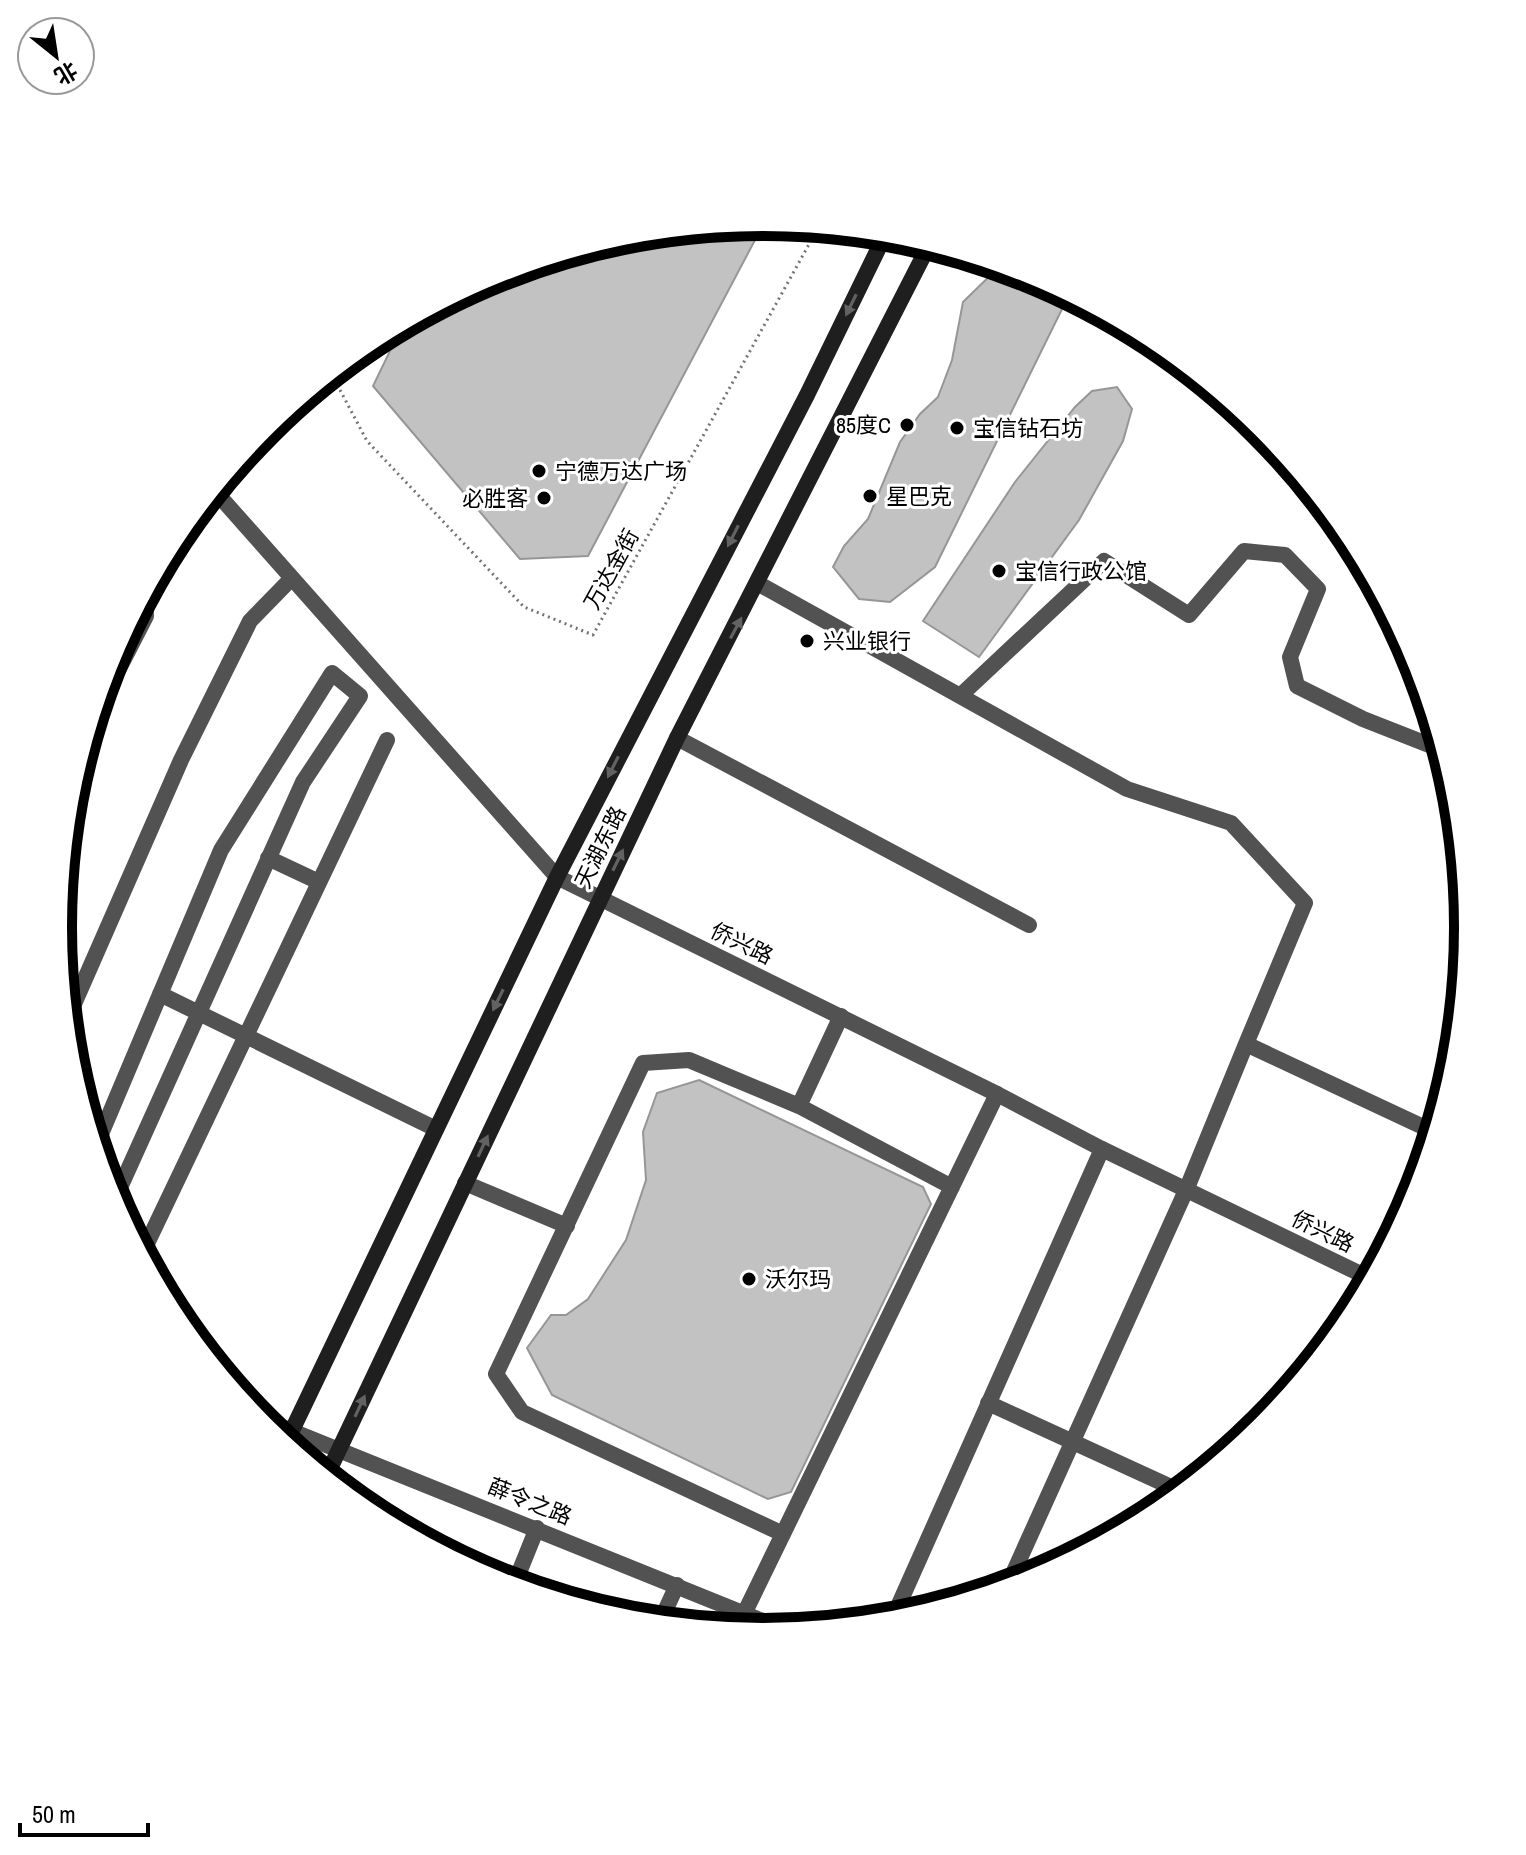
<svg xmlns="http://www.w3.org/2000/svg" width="1526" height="1855" font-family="'Archivo Narrow','Noto Sans SC',sans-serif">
<rect width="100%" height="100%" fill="#fff"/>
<path fill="#c2c2c2" stroke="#969696" stroke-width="2" d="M764 223 588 556 520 559 373 386 403 324 494 276 626 236Z
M1000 266 1033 276 1063 292 1065 303 935 567 890 602 859 599 833 567 844 546 868 519 900 442 920 414 938 397 952 360 963 302Z
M1117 387 1132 409 1123 441 1079 520 979 657 923 621 1015 482 1075 407 1092 391Z
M699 1080 923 1187 931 1204 791 1492 768 1499 552 1395 527 1348 551 1315H566L588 1299 626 1240 646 1180 643 1132 657 1093Z"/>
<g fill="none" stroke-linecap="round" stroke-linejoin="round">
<path stroke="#747474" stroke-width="3" stroke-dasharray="2 4" stroke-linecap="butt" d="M340 390 367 441 524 607 593 635 818 228"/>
<path stroke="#525252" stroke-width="14" d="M324 380 336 374"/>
<path stroke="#525252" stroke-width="16" d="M214 490 557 877
M759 584 1127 789 1231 823 1305 903 1246 1044
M961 695 1104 561 1189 615 1244 551 1285 555 1318 589 1290 657 1297 686 1363 719 1442 750
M92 721 146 616 145 595
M677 738 1029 925
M268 858 319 882
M160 994 436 1129
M67 1020 181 760 250 621 290 580
M799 1106 952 1187
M96 1146 221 850 332 673 360 696 303 782 114 1201
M465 1183 567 1226
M142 1254 387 740
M988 1403 1182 1492
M783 1534 522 1412 496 1374 643 1063 689 1060 799 1106 841 1016
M514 1585 537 1528
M1007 1587 1187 1188 1246 1044 1434 1132
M745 1612 997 1094
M892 1620 1102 1149
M660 1622 677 1585"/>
<path stroke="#525252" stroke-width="16" d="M557 877 997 1094 1102 1149 1371 1279
M257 1417 785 1630"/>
<path stroke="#1f1f1f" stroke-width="16" d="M286 1443 557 877 807 395 885 235
M326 1477 677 738 929 245"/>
</g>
<defs><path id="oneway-solid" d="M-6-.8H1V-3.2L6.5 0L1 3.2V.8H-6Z" transform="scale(2)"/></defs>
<g fill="#626262">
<use href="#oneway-solid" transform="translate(851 305) rotate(116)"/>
<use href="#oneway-solid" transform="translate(733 536) rotate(117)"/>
<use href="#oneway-solid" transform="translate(736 628) rotate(-62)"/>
<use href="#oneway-solid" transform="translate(613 767) rotate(117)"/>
<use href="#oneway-solid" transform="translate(618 860) rotate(-64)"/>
<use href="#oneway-solid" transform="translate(498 1000) rotate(116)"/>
<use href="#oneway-solid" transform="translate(483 1146) rotate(-65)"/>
<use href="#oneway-solid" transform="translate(360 1406) rotate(-65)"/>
</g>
<g fill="#000" stroke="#fff" stroke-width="3">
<circle cx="907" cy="425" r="8"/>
<circle cx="957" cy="428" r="8"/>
<circle cx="539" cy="471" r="8"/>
<circle cx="870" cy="496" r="8"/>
<circle cx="544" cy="498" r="8"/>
<circle cx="999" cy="571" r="8"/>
<circle cx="807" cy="641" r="8"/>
<circle cx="749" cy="1279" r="8"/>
</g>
<g text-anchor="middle" stroke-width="6" stroke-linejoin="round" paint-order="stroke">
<g font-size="22" fill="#000" stroke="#fff" text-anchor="start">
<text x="891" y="433" text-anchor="end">85度C</text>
<text x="973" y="436">宝信钻石坊</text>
<text x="555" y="479">宁德万达广场</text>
<text x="886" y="504">星巴克</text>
<text x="528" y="506" text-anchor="end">必胜客</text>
<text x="1015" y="579">宝信行政公馆</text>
<text x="823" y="649">兴业银行</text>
<text x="765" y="1287">沃尔玛</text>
</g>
<g font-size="22" fill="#000" stroke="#fff">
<text transform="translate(611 569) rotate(-61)" y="8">万达金街</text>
<text transform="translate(600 847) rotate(-64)" y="8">天湖东路</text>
<text transform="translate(742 943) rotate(26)" y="8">侨兴路</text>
<text transform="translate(1323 1231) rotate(26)" y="8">侨兴路</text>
<text transform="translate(530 1501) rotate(22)" y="8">薛令之路</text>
</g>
</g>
<path d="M0 0H1526V1855H0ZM72 927a691 691 0 1 1 1382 0a691 691 0 1 1-1382 0Z" fill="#fff" fill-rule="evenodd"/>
<path fill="none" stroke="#000" stroke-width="10" d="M72 927a691 691 0 1 1 1382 0a691 691 0 1 1-1382 0Z"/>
<g transform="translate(56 56) rotate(150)"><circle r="38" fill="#ffffff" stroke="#999999" stroke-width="2"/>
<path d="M0-6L14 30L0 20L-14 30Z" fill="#000000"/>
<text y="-12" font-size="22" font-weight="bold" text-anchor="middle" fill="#000000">北</text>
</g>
<path d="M20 1823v12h128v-12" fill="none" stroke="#000000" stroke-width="4"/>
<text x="32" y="1823" font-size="24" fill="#000000" stroke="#ffffff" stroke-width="6" paint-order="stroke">50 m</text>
</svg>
